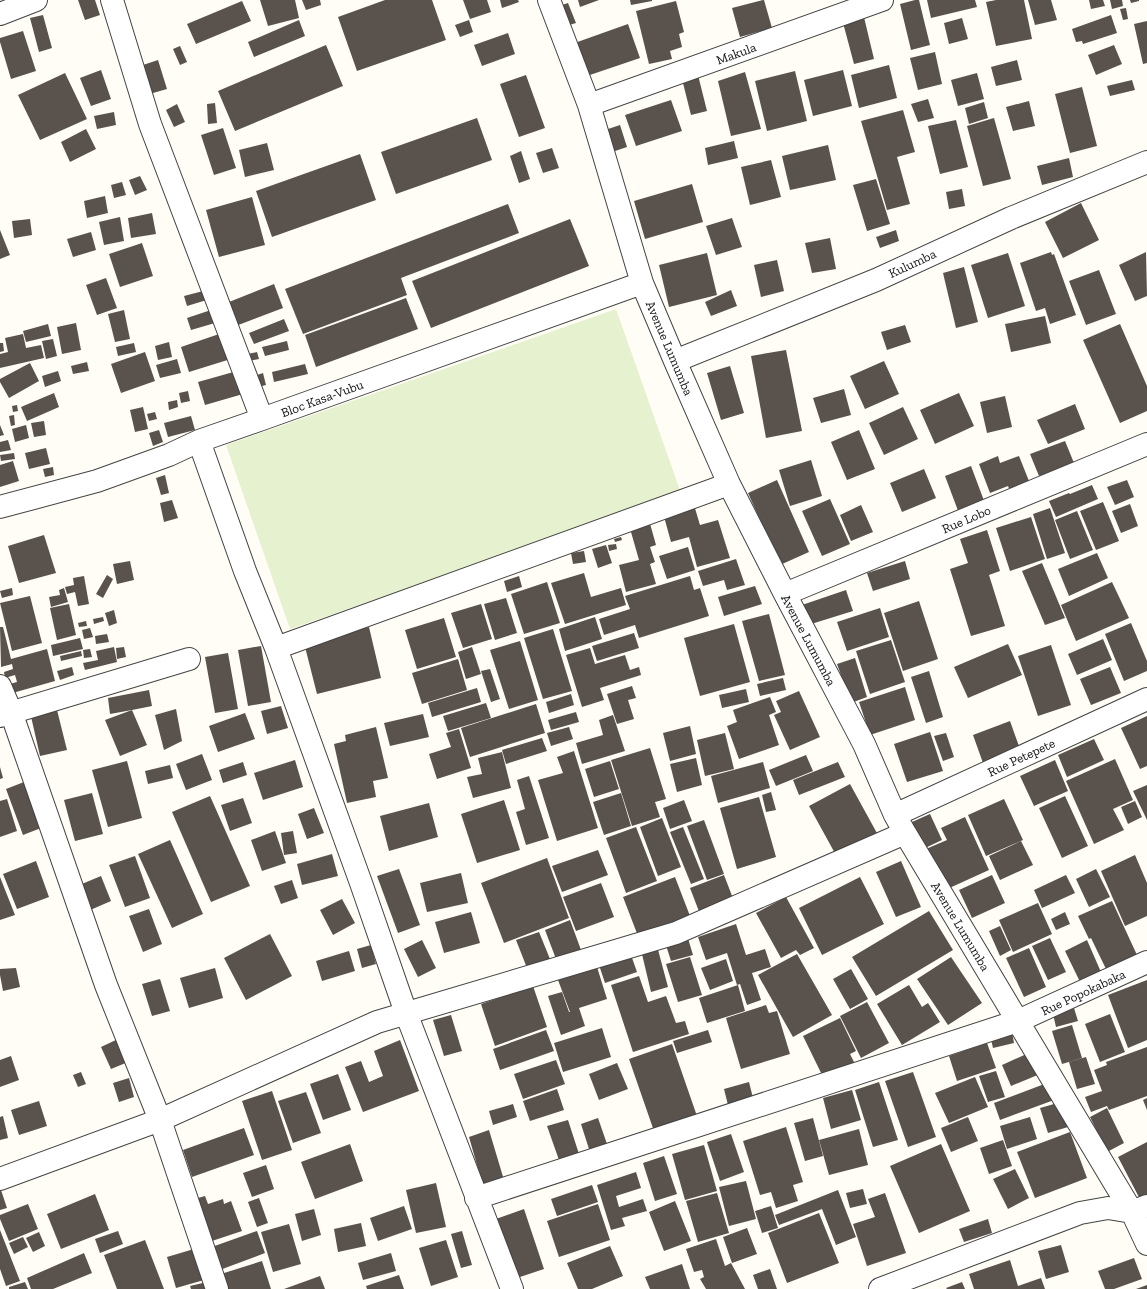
<svg xmlns="http://www.w3.org/2000/svg" width="1147" height="1289" font-family="'Zilla Slab',serif">
<rect width="100%" height="100%" fill="#fffdf5"/>
<path fill="#e6f2cf" d="M616 309 681 493 290 629 226 445Z"/>
<path fill="#5a524d" d="M78 0H95L100 15 85 20Z
M260 0H295L299 18 268 26Z
M302 0H320L321 5 306 10Z
M385 0H432L446 40 357 71 338 17Z
M463 0H487L491 12 470 19Z
M500 0H518L519 2 502 8Z
M578 0H599L580 7Z
M630 0H652V1L631 5Z
M763 0H764L772 28 740 37 732 8Z
M915 0H919L930 45 911 50 900 4Z
M927 0H975L977 7 931 18Z
M996 0H1024L1032 39 996 46 986 2Z
M1028 0H1051L1057 20 1035 25Z
M1089 0H1103L1105 6 1091 9Z
M1110 0H1122L1123 6 1112 9Z
M1130 0H1139V1L1131 3Z
M242 1 251 21 196 44 187 24Z
M676 1 684 32 679 34 682 47 670 51 672 59 649 64 636 11Z
M568 3 576 23 566 26 559 6Z
M1126 8 1128 19 1123 20 1120 9Z
M863 13 874 59 854 64 842 19Z
M43 15 52 48 39 52 30 18Z
M1111 15 1117 33 1083 44 1082 41 1076 42 1072 29Z
M962 18 968 39 949 44 944 23Z
M299 20 305 36 254 57 248 42Z
M469 20 473 32 460 37 455 25Z
M1147 21V63L1143 64 1134 24Z
M628 24 640 58 581 78 569 45Z
M23 31 36 71 11 79 0 42V38Z
M508 33 515 54 482 66 474 45Z
M326 45 343 86 235 131 218 91Z
M1114 45 1122 64 1096 75 1088 55Z
M180 46 187 62 180 65 173 49Z
M935 52 942 84 918 90 910 58Z
M158 60 167 89 146 95 137 67Z
M1017 60 1022 80 996 86 991 67Z
M889 65 897 98 859 108 851 75Z
M101 70 111 99 91 106 80 78Z
M843 70 852 106 813 116 804 80Z
M795 71 807 121 767 131 755 81Z
M745 72 761 129 731 136 718 81Z
M65 73 87 119 40 140 18 95Z
M977 73 984 99 958 106 951 80Z
M526 75 545 128 519 137 500 84Z
M698 75 707 111 691 115 682 79Z
M1132 80 1135 90 1110 96 1107 86Z
M1082 87 1097 146 1070 153 1055 94Z
M928 99 934 118 918 122 911 104Z
M671 100 682 131 636 146 625 115Z
M1029 101 1035 126 1013 131 1006 107Z
M984 102 988 118 969 124 965 108Z
M215 103 217 123 208 124 207 104Z
M177 104 185 122 174 127 166 110Z
M903 110 915 152 897 157 910 204 887 210 861 121Z
M114 112 116 125 97 129 94 116Z
M477 118 492 160 396 194 381 152Z
M994 118 1011 179 983 186 967 126Z
M956 120 968 167 940 174 928 126Z
M620 125 627 147 609 153 602 131Z
M223 128 236 168 214 175 201 135Z
M86 129 96 149 70 162 61 142Z
M734 141 738 158 708 165 705 148Z
M267 143 274 170 245 177 239 150Z
M828 145 836 180 790 190 782 156Z
M552 148 559 168 543 173 536 153Z
M521 151 530 179 519 183 510 156Z
M360 154 376 200 272 237 256 191Z
M1069 158 1073 177 1042 185 1037 166Z
M771 160 781 197 750 205 741 167Z
M140 176 147 190 135 195 129 180Z
M876 179 890 224 867 231 853 185Z
M122 182 126 195 114 198 111 185Z
M692 184 703 222 645 239 634 201Z
M962 189 965 206 949 209 946 192Z
M105 196 108 213 87 218 84 201Z
M252 197 265 245 219 257 206 210Z
M1081 203 1099 240 1063 258 1045 222Z
M508 204 519 233 401 278 407 295 303 334 285 289Z
M152 213 156 234 131 238 128 218Z
M120 217 124 241 104 245 99 222Z
M732 218 742 247 716 255 706 226Z
M30 219 32 235 14 238 12 221Z
M570 219 589 266 431 328 412 281Z
M0 230 10 255 0 259Z
M896 230 899 241 880 248 876 237Z
M91 232 96 250 73 257 67 239Z
M830 238 836 269 812 273 805 243Z
M142 243 153 276 120 287 109 254Z
M1051 252 1052 255 1054 254 1076 315 1050 324 1045 308 1036 311 1020 263Z
M1146 252 1147 296 1135 301 1119 265Z
M707 253 717 295 669 307 659 265Z
M1008 253 1025 306 988 318 971 265Z
M777 260 784 291 761 297 754 265Z
M964 267 978 322 956 328 943 273Z
M1099 270 1116 314 1086 325 1069 281Z
M106 278 117 308 97 315 86 285Z
M274 284 283 308 233 327 224 304Z
M207 290 210 299 187 306 184 296Z
M731 290 737 306 711 316 705 302Z
M406 298 418 329 316 367 305 335Z
M124 310 130 339 115 342 108 314Z
M211 310 215 323 191 330 187 318Z
M1045 316 1051 343 1011 352 1005 324Z
M284 319 289 331 254 344 249 333Z
M76 323 81 350 62 354 57 327Z
M48 324 51 336 26 342 23 331Z
M1120 324 1147 386V411L1120 423 1083 340Z
M905 325 911 342 887 350 881 332Z
M225 332 234 358 189 372 181 347Z
M23 334 26 348 41 345 44 358 0 368V354L8 352 5 338Z
M53 339 57 356 46 359 42 341Z
M287 341 289 350 265 356 262 347Z
M169 342 172 357 158 360 155 346Z
M0 343H3L4 351 0 352Z
M134 343 136 352 118 356 116 347Z
M786 350 802 431 766 438 751 356Z
M145 352 155 381 121 393 111 364Z
M257 352 259 359 244 362 243 355Z
M177 359 181 373 160 378 156 365Z
M884 361 899 394 865 409 850 376Z
M87 362 89 371 73 374 71 366Z
M30 363 39 381 9 398 0 382V379Z
M305 364 308 374 274 382 272 372Z
M730 366 744 413 721 420 707 373Z
M58 371 61 381 45 387 42 376Z
M237 371 243 394 205 405 198 382Z
M263 373 266 385 254 388 251 377Z
M844 389 851 415 821 423 813 398Z
M188 391 190 401 181 403 179 393Z
M54 393 59 407 27 421 21 407Z
M959 393 974 426 935 444 920 410Z
M1005 396 1012 427 987 433 980 402Z
M177 400 178 407 169 410 168 402Z
M1075 404 1085 429 1048 444 1037 420Z
M17 405 18 411 13 412 12 406Z
M143 407 148 429 135 432 130 410Z
M903 407 918 439 884 455 869 423Z
M155 412 157 419 149 421 147 414Z
M14 415 15 425 11 426 9 416Z
M191 416 195 430 168 437 164 423Z
M44 421 46 435 34 437 31 423Z
M0 425 4 435 0 436Z
M26 425 29 438 15 442 12 429Z
M159 430 163 442 153 446 149 433Z
M859 430 875 469 847 480 831 442Z
M8 440 11 450 0 452V442Z
M1065 441 1074 463 1039 476 1030 454Z
M46 448 50 464 29 469 25 453Z
M14 453 15 459 1 461 0 455Z
M998 456 1000 463 1019 456 1031 486 1011 494 1008 486 990 493 979 464Z
M811 460 822 496 790 506 779 470Z
M13 461 19 481 0 487V465Z
M971 466 986 506 960 516 945 476Z
M53 467 54 475 45 477 43 469Z
M924 469 936 498 902 512 890 483Z
M165 475 169 493 161 495 156 478Z
M777 480 809 552 780 565 748 493Z
M1127 480 1134 497 1115 505 1107 487Z
M1092 485 1098 499 1056 517 1049 501 1069 493 1070 494Z
M830 499 850 544 822 556 802 511Z
M172 500 178 518 164 522 160 503Z
M1103 502 1119 541 1096 550 1080 511Z
M1130 504 1138 526 1121 533 1112 511Z
M694 505 700 525 718 520 730 558 697 567 689 537 671 542 663 513Z
M861 505 873 532 851 541 840 515Z
M1050 508 1065 553 1047 559 1033 514Z
M1077 511 1093 550 1070 559 1055 520Z
M1031 517 1045 559 1010 571 996 528Z
M649 520 656 545 650 547 655 562 650 564 656 584 626 592 619 565 639 560 629 525Z
M987 530 1000 571 989 575 1005 626 971 636 950 569 968 563 960 539Z
M44 535 56 573 19 583 8 546Z
M621 537 622 540 615 542 614 539Z
M616 544 617 549 609 551 608 545Z
M606 545 612 563 598 568 592 549Z
M688 547 695 570 667 579 659 556Z
M584 551 586 562 573 564 571 553Z
M1097 553 1108 578 1069 596 1058 569Z
M736 559 745 585 727 590 724 580 703 586 698 571Z
M130 561 134 580 117 584 113 564Z
M905 561 910 579 873 591 867 573Z
M1042 563 1065 618 1045 625 1022 571Z
M584 573 591 597 621 588 626 605 565 624 551 583Z
M107 575 113 579 103 598 96 594Z
M84 576 89 604 78 606 75 592 67 594 65 587 74 585 73 578Z
M519 576 522 587 507 592 504 581Z
M690 576 694 590 700 588 709 616 639 638 635 625 604 635 599 619 630 609 625 596Z
M547 582 560 623 524 634 511 594Z
M1112 582 1129 618 1076 641 1061 605Z
M755 586 762 604 724 616 718 597Z
M12 588 13 595 2 598 0 591Z
M64 588 68 602 51 607 49 597 60 595 59 590Z
M846 590 853 611 808 625 802 605Z
M30 596 42 643 12 651 0 603Z
M506 598 517 633 495 640 484 604Z
M919 601 938 659 903 671 884 613Z
M69 604 76 635 57 640 50 608Z
M481 604 492 639 463 648 451 613Z
M880 608 889 637 847 651 837 622Z
M114 610 117 623 109 626 105 613Z
M769 614 785 675 759 681 742 621Z
M103 617 104 621 94 624 93 619Z
M595 617 602 639 565 651 559 629Z
M444 618 456 657 417 669 405 630Z
M86 621 87 626 79 627 78 623Z
M1131 623 1147 661V671L1124 681 1105 634Z
M734 624 750 682 700 696 684 638Z
M0 627H3L11 659 47 649 55 681 9 694 6 685 17 682 15 675 5 678 4 672 13 669 12 664 1 667Z
M369 627 381 678 317 694 304 643Z
M90 628 93 637 84 639 82 630Z
M553 629 572 691 543 699 524 638Z
M634 633 639 648 597 661 592 646Z
M107 634 109 642 96 644 95 636Z
M80 638 83 649 53 656 51 645Z
M1103 639 1112 660 1077 675 1068 654Z
M891 640 905 682 870 694 856 651Z
M520 641 538 700 509 709 490 650Z
M1008 644 1022 675 968 698 954 667Z
M1051 645 1071 705 1038 716 1018 656Z
M261 646 271 702 248 706 238 650Z
M114 647 117 662 85 670 83 663 98 660 96 651Z
M124 647 126 657 117 659 116 648Z
M472 647 481 674 466 679 458 652Z
M590 648 595 664 625 655 630 670 639 667 641 675 600 688 604 700 582 707 566 655Z
M90 649 92 657 84 658 83 650Z
M81 651 82 656 61 661 60 656Z
M228 653 238 709 215 713 205 657Z
M855 658 867 697 851 703 837 664Z
M458 659 467 690 422 704 412 673Z
M72 667 74 675 60 680 57 671Z
M1110 667 1121 693 1091 705 1080 679Z
M490 669 500 699 491 702 481 671Z
M929 671 943 717 926 723 911 677Z
M783 678 786 690 760 696 757 684Z
M632 686 636 698 628 700 634 719 617 724 607 694Z
M905 687 915 720 870 735 859 702Z
M477 688 481 702 432 717 428 703Z
M746 689 749 702 722 708 719 695Z
M149 690 152 706 132 710 147 745 120 756 105 720 132 710 110 714 108 698Z
M799 691 820 737 790 750 774 715 781 712 776 701Z
M571 694 574 705 549 713 546 702Z
M770 697 776 712 769 715 779 745 739 759 727 726 737 722 733 710Z
M486 703 491 718 448 731 443 716Z
M536 704 545 733 470 757 461 728Z
M56 706 67 750 40 756 30 712Z
M281 706 288 728 267 734 261 711Z
M176 709 182 741 164 750 155 715Z
M576 712 579 722 551 730 548 720Z
M245 713 255 739 218 752 209 726Z
M423 714 429 737 390 746 384 723Z
M613 715 625 751 582 764 576 743 603 735 599 720Z
M1147 716V766L1140 769 1121 728Z
M1010 721 1020 749 983 763 973 735Z
M690 726 696 754 670 761 663 733Z
M376 727 388 778 373 781 376 797 347 803 334 744 346 741 345 735Z
M569 727 573 739 551 746 547 733Z
M459 729 471 768 437 779 429 754 451 747 446 733Z
M930 732 943 771 907 782 894 744Z
M725 733 734 769 705 776 697 740Z
M946 733 954 757 943 761 934 736Z
M542 738 547 751 506 764 502 750Z
M1094 739 1104 760 1067 777 1058 755Z
M650 748 666 799 655 802 660 817 632 826 611 760Z
M574 751 598 828 557 841 538 780 563 773 557 757Z
M502 752 511 788 473 798 467 777 482 774 478 758Z
M202 754 212 780 186 790 176 764Z
M806 755 813 771 776 786 769 770Z
M696 758 702 785 677 792 670 764Z
M1115 759 1133 800 1113 809 1124 830 1094 844 1066 781Z
M295 760 303 787 263 800 254 773Z
M1055 760 1068 791 1034 806 1020 776Z
M127 761 142 818 108 827 92 770Z
M610 761 619 789 594 797 585 769Z
M243 762 247 775 223 783 219 770Z
M763 762 770 788 718 803 711 776Z
M838 762 845 777 799 795 793 780Z
M170 765 173 778 148 784 145 771Z
M0 767 3 778 0 779Z
M529 776 549 838 526 845 516 812 525 809 517 780Z
M24 782 41 828 23 835 6 789Z
M850 784 878 835 837 857 809 806Z
M1147 785V820L1133 791Z
M771 792 776 810 766 812 762 795Z
M92 793 103 834 75 841 64 800Z
M621 793 631 826 604 835 593 802Z
M210 796 250 886 211 902 172 812Z
M1065 796 1088 846 1062 858 1039 808Z
M759 797 776 857 737 869 720 808Z
M243 798 252 823 230 831 221 805Z
M7 799 17 831 0 837V801Z
M1004 799 1023 840 986 856 968 815Z
M504 800 520 850 477 863 461 814Z
M684 800 692 821 670 829 663 808Z
M1135 801 1142 817 1128 824 1121 807Z
M429 803 438 837 389 851 380 816Z
M314 808 324 833 307 839 298 814Z
M930 814 942 840 923 849 912 822Z
M965 817 989 870 945 890 926 849 947 840 941 828Z
M662 818 681 867 658 876 640 827Z
M704 820 724 874 707 880 687 826Z
M636 827 657 881 626 893 606 838Z
M683 827 704 879 691 884 670 832Z
M275 831 286 863 262 871 251 840Z
M293 831 297 853 284 855 281 833Z
M170 840 203 914 172 928 138 854Z
M1021 841 1033 865 1000 880 989 856Z
M598 850 608 875 562 892 552 866Z
M332 854 338 876 302 885 297 864Z
M1135 855 1147 883V916L1125 926 1101 871Z
M135 856 150 898 125 907 109 865Z
M547 858 569 918 504 943 481 883Z
M36 861 49 897 17 909 3 874Z
M901 861 921 907 896 917 876 872Z
M399 869 420 925 398 933 377 876Z
M1096 869 1110 897 1089 907 1076 879Z
M461 873 468 903 427 912 420 883Z
M724 875 734 901 700 914 690 888Z
M992 875 1005 903 972 918 959 890Z
M1066 875 1075 893 1042 908 1034 890Z
M101 876 111 901 88 911 77 886Z
M0 877 15 915 0 920Z
M675 877 690 916 638 936 623 897Z
M860 877 884 924 822 955 799 908Z
M292 880 298 898 281 904 274 886Z
M601 883 614 917 576 931 563 897Z
M786 897 814 948 800 955 796 950 781 958 756 913Z
M342 899 355 923 333 935 320 910Z
M1112 901 1137 955 1106 969 1091 938 1089 939 1078 916Z
M1038 903 1052 934 1013 952 999 920Z
M149 909 162 944 143 952 129 916Z
M929 911 953 950 876 996 852 957Z
M471 912 480 943 444 953 435 922Z
M1065 912 1070 924 1056 930 1051 919Z
M570 920 581 950 556 959 545 930Z
M736 924 746 955 765 949 771 967 752 973 761 1000 747 1005 740 984 737 985 727 953 706 960 698 937Z
M1000 926 1011 950 1000 956 989 931Z
M539 932 550 959 527 968 516 940Z
M270 934 292 976 246 1000 224 958Z
M687 935 693 955 671 961 665 942Z
M1050 938 1066 972 1048 980 1032 946Z
M422 940 436 968 418 977 404 949Z
M1087 940 1104 979 1083 988 1065 951Z
M371 945 376 964 362 968 357 949Z
M657 946 668 987 651 992 641 950Z
M1029 948 1046 987 1024 997 1006 958Z
M349 951 355 971 322 981 316 961Z
M797 954 832 1015 793 1037 758 975Z
M631 955 637 972 605 983 599 965Z
M690 957 702 995 678 1002 666 964Z
M951 957 982 1003 948 1025 917 979Z
M726 959 733 981 710 990 701 968Z
M597 967 607 999 579 1008 585 1026 561 1035 548 996 562 992 569 1012H570L558 980Z
M16 968 20 987 3 991 0 975V969Z
M215 968 223 998 189 1008 180 978Z
M851 969 868 999 850 1009 833 979Z
M639 976 648 1002 666 996 676 1023 685 1021 689 1034 633 1052 611 985Z
M160 979 170 1011 152 1016 142 984Z
M1147 980V1040L1128 1048 1108 995Z
M738 985 745 1011 707 1023 699 998Z
M909 985 922 1007 928 1003 940 1022 902 1045 877 1004Z
M533 986 547 1027 495 1046 481 1004Z
M867 1002 889 1043 861 1058 840 1016Z
M766 1005 769 1013 777 1011 790 1054 741 1069 726 1018Z
M1074 1008 1078 1021 1056 1027 1053 1014Z
M1110 1014 1125 1052 1100 1062 1085 1024Z
M451 1015 462 1051 444 1056 433 1020Z
M840 1018 856 1051 850 1054 855 1064 824 1079 803 1036Z
M1072 1025 1082 1058 1062 1064 1052 1031Z
M1011 1026 1014 1043 993 1048 989 1031Z
M602 1028 611 1057 563 1072 554 1043Z
M546 1030 554 1051 500 1070 493 1049Z
M708 1030 712 1042 677 1053 673 1041Z
M118 1039 128 1062 111 1069 101 1047Z
M400 1040 419 1091 363 1112 345 1067 361 1061 369 1082 383 1076 374 1051Z
M987 1043 996 1068 957 1081 949 1056Z
M672 1044 698 1119 655 1134 629 1059Z
M1147 1047V1096L1109 1110 1107 1106 1091 1112 1085 1097 1102 1091 1094 1070 1107 1065 1106 1062Z
M1031 1052 1040 1074 1011 1086 1002 1065Z
M11 1056 19 1080 0 1087V1060Z
M1086 1057 1095 1084 1077 1089 1069 1062Z
M556 1060 565 1084 523 1099 514 1074Z
M617 1063 628 1089 599 1100 589 1074Z
M996 1071 1005 1097 988 1102 979 1076Z
M81 1072 86 1084 78 1087 73 1075Z
M913 1072 936 1137 908 1147 885 1081Z
M338 1074 351 1110 323 1120 310 1084Z
M975 1077 988 1107 949 1123 935 1093Z
M129 1078 134 1097 119 1102 113 1083Z
M749 1082 754 1102 729 1109 724 1089Z
M879 1082 898 1140 873 1147 855 1090Z
M1047 1083 1054 1100 1000 1120 994 1103Z
M557 1089 564 1110 530 1121 523 1101Z
M852 1090 861 1120 831 1129 823 1098Z
M272 1091 292 1150 262 1160 242 1101Z
M306 1092 321 1133 293 1143 278 1101Z
M1147 1098V1110L1143 1100Z
M39 1101 47 1126 19 1135 11 1110Z
M1061 1102 1068 1127 1048 1133 1040 1108Z
M513 1104 517 1117 493 1125 489 1111Z
M1107 1108 1124 1143 1107 1152 1090 1117Z
M3 1116 8 1138 0 1140V1117Z
M968 1117 978 1141 951 1152 941 1128Z
M1030 1117 1037 1139 1007 1149 1000 1126Z
M598 1118 607 1144 589 1149 581 1124Z
M813 1118 823 1156 805 1161 794 1123Z
M568 1120 579 1154 559 1160 547 1126Z
M786 1127 803 1182 793 1185 798 1201 776 1208 771 1192 760 1195 743 1141Z
M244 1128 254 1155 192 1177 183 1150Z
M859 1129 868 1165 829 1175 819 1140Z
M489 1130 504 1180 483 1186 469 1137Z
M1070 1132 1087 1178 1035 1198 1017 1152Z
M731 1134 744 1172 720 1181 707 1142Z
M1003 1140 1012 1166 989 1174 980 1148Z
M1147 1142V1201L1142 1203 1118 1157Z
M350 1144 363 1181 315 1199 301 1162Z
M941 1144 970 1211 919 1233 890 1166Z
M704 1145 717 1191 685 1200 672 1154Z
M664 1156 677 1194 655 1201 643 1163Z
M266 1165 274 1189 252 1197 243 1173Z
M1015 1169 1029 1198 1008 1209 993 1179Z
M636 1172 641 1188 616 1196 619 1207 643 1199 647 1211 622 1218 625 1226 611 1230 597 1185Z
M746 1181 756 1219 729 1226 719 1187Z
M436 1183 446 1227 416 1233 406 1190Z
M592 1185 598 1202 557 1216 551 1199Z
M0 1187 7 1208 0 1210Z
M863 1189 867 1204 850 1208 846 1193Z
M838 1190 856 1237 836 1245 822 1209 779 1225 775 1215Z
M717 1193 729 1233 698 1242 686 1201Z
M885 1193 906 1253 867 1266 853 1224 875 1217 868 1199Z
M95 1194 109 1230 61 1249 47 1214Z
M205 1196 208 1204 223 1199 224 1204 231 1201 242 1231 206 1243 191 1200Z
M259 1198 268 1223 257 1227 248 1202Z
M675 1201 691 1241 664 1251 649 1212Z
M28 1204 38 1229 9 1241 0 1219V1215Z
M598 1204 610 1240 559 1257 547 1221Z
M404 1206 412 1229 378 1241 370 1218Z
M771 1206 778 1228 762 1233 755 1211Z
M314 1209 321 1235 302 1241 295 1214Z
M524 1209 544 1269 514 1279 493 1220Z
M819 1213 839 1263 787 1283 768 1233Z
M988 1219 992 1233 964 1242 959 1229Z
M361 1223 366 1246 338 1252 334 1229Z
M289 1224 301 1264 273 1272 261 1232Z
M747 1228 757 1254 732 1263 723 1237Z
M0 1230 20 1281 6 1286 0 1269Z
M118 1231 123 1244 100 1253 95 1239Z
M257 1231 265 1253 217 1271 209 1248Z
M462 1231 472 1265 461 1268 451 1234Z
M39 1232 45 1246 33 1252 26 1238Z
M23 1237 28 1247 14 1254 9 1243Z
M716 1239 725 1266 731 1263 745 1289H706L700 1279 704 1277 702 1270 694 1272 686 1249Z
M145 1240 164 1289H117L104 1255Z
M446 1240 458 1277 431 1286 419 1248Z
M1061 1245 1069 1272 1046 1279 1038 1251Z
M610 1246 623 1276 592 1289H578L567 1263Z
M194 1249 204 1280 176 1288 167 1257Z
M84 1253 92 1273 53 1289H31L27 1278Z
M391 1253 396 1271 363 1280 358 1263Z
M1134 1258 1142 1279 1114 1289H1105L1098 1271Z
M1010 1260 1018 1286 1041 1278 1045 1289H974L969 1274Z
M262 1261 271 1289H226L221 1274Z
M682 1264 690 1289H650L645 1277Z
M770 1269 777 1289H758L753 1275Z
M399 1275 404 1289H367L366 1286Z
M320 1276 325 1289H284Z
M25 1282 28 1289H9V1287Z
M207 1282 209 1289H191L190 1286Z
M962 1282 965 1289H947L946 1288Z
M1147 1285V1289H1136Z"/>
<g fill="none" stroke-linecap="round" stroke-linejoin="round">
<g stroke="#444" stroke-width="24">
<path id="minor" d="M112 0 150 124 262 419
M549 0 589 105 642 283 675 361 729 484 785 594 864 744 895 815 905 833 1132 1212 1147 1244
M0 14 36 0
M589 105 882 0
M675 361 876 280 1011 218 1147 162
M199 441 245 571 276 648 729 484
M0 507 97 481 169 455 199 441 262 419 642 283
M785 594 1147 444
M276 648 361 883 406 1013 512 1289
M0 686 11 712 106 985 160 1120 217 1289
M0 716 189 659
M895 815 1147 699
M0 1179 160 1120 377 1022 676 933 905 833
M476 1198 1018 1021 1147 962
M880 1289 1080 1213 1108 1208 1132 1212 1147 1206"/>
</g>
<use href="#minor" stroke="#fff" stroke-width="22"/>
</g>
<g text-anchor="middle" stroke-width="4" stroke-linejoin="round" paint-order="stroke">
<g font-size="13" fill="#111" stroke="#fff">
<text transform="translate(736 53) rotate(-20)" y="5">Makula</text>
<text transform="translate(912 263) rotate(-25)" y="5">Kulumba</text>
<text transform="translate(670 348) rotate(67)" y="5">Avenue Lumumba</text>
<text transform="translate(322 398) rotate(-20)" y="5">Bloc Kasa-Vubu</text>
<text transform="translate(966 519) rotate(-23)" y="5">Rue Lobo</text>
<text transform="translate(809 640) rotate(62)" y="5">Avenue Lumumba</text>
<text transform="translate(1021 757) rotate(-25)" y="5">Rue Petepete</text>
<text transform="translate(961 926) rotate(59)" y="5">Avenue Lumumba</text>
<text transform="translate(1083 992) rotate(-25)" y="5">Rue Popokabaka</text>
</g>
</g>
</svg>
